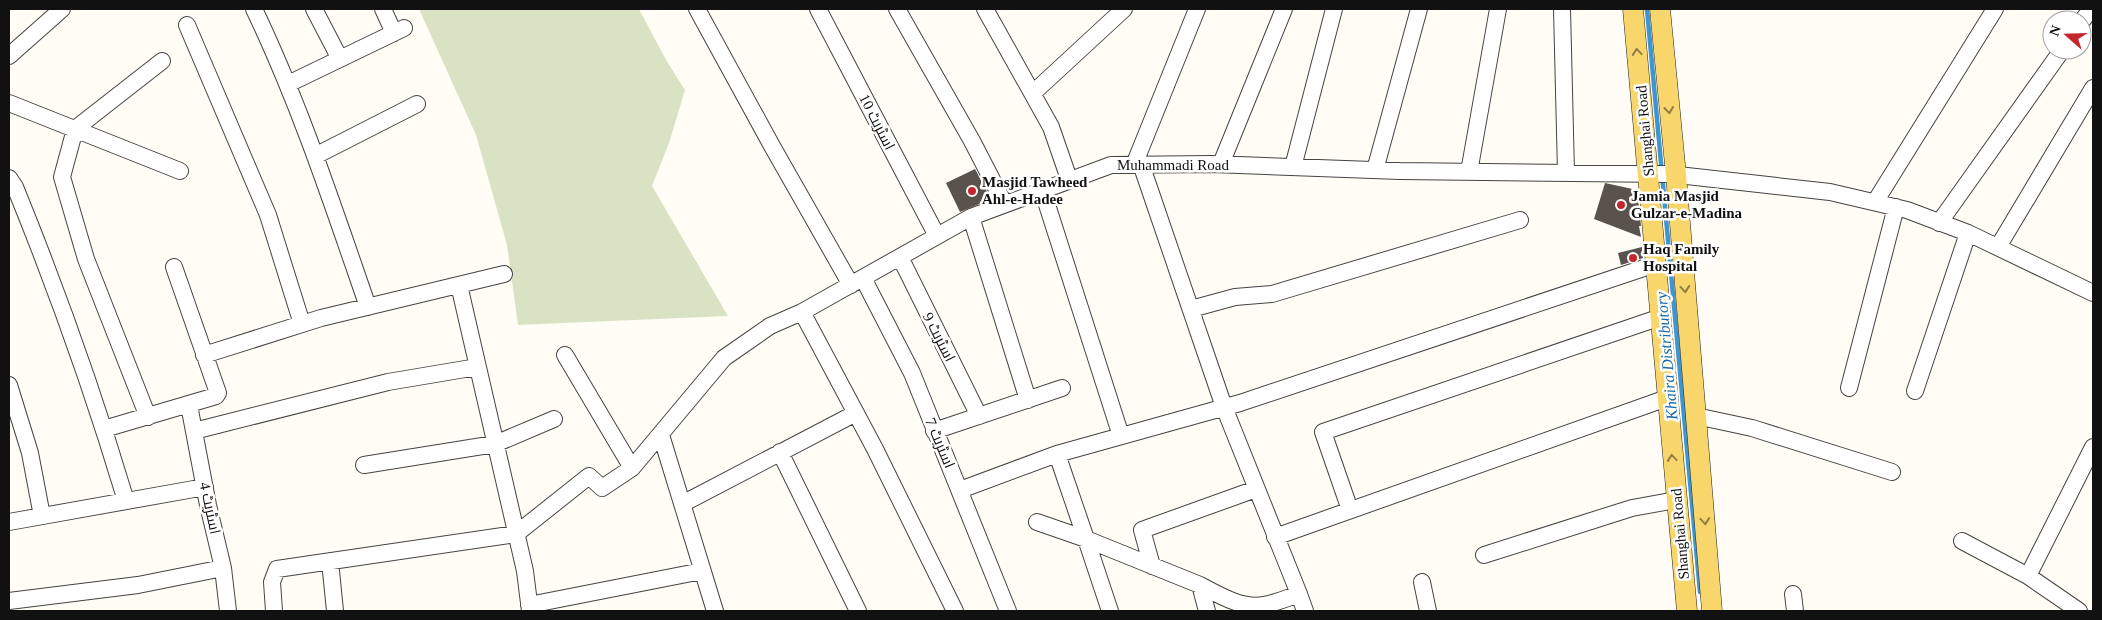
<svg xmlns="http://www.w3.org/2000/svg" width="2102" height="620" font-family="'Times New Roman',Cairo,serif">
<rect width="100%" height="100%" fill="#fffdf5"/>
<path fill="#d9e3c4" d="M419 9H639L666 60 685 90 669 143 652 186 728 316 518 325 507 245 476 135Z"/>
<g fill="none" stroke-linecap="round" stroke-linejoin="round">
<path stroke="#3f96cf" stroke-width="4.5" d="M1647 9 1700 592"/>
</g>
<path fill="#5a524d" d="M975 169 991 199 960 212 946 183Z
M1605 183 1637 190 1641 226H1639L1641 237 1594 219Z
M1642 247 1643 258 1621 265 1618 253Z"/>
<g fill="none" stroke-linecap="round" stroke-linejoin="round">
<g stroke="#444" stroke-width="18">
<path id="minor" d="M254 9C300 105 333 206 368 307
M314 9 340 59
M383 9 394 33
M697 9 772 146 851 285
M818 9 937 236
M897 9 972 141 1004 203
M985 9 1051 127 1069 179
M1562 9 1566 173
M2082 21 2091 9
M187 25 268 215 302 324
M9 56 62 9
M288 84 404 28
M1033 93 1124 9
M9 103 180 171
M315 156 417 104
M1141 164 1224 407 1299 594C1287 598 1276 603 1264 605 1242 609 1219 595 1200 585
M1221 164 1284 9
M1134 165 1197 9
M1293 167 1334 9
M1375 170 1419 9
M1469 172 1498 9
M9 178 15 187C57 290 94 394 126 501
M1042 189 1121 436
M1875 202 1995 9
M971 217 1028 400
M1939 223 2062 50
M1998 247 2093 88
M900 257 979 416
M863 278 912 373 1008 611
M459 285 525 571 530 611
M1191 309 1235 297 1272 294 1520 220
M802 312 875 449 955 611
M204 355 321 318 504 274
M565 355 632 468
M9 385 30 453 42 516
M1849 388 1896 207
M1915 391 1968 233
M189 405 208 505 223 568 228 611
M1696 416 1752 428 1892 472
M148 417 86 259 62 177 75 129 162 61
M104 429 216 396 218 393 174 267
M194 431 388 382 477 367
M934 431 1062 388
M661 435 715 611
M780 452 858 611
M1057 454 1086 539 1200 585 1207 611
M364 465 495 444 554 419
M960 490 1057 454 1240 403 1656 264
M682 504 856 413
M1350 510 1323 432 1661 317
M9 522 205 487
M1037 522 1086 539 1110 611
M1275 537 1667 398
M1962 541 2028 576 2093 447
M1484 555 1632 508 1676 500
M330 561 335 611
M1152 566 1142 530 1256 489
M2028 576 2079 611
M1422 582 1428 611
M1299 594 1305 611
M1793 594 1795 611
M9 601 138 585 223 568
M529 605 702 571
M274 611 272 582 277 569 516 534 589 476 602 488 632 468 724 358 770 326 802 312 971 217 1111 165 1212 164 1400 171 1669 174 1830 192 1907 210 1968 233 2093 293"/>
</g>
<g stroke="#222" stroke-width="21">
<path id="major" d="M1633 9 1687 611
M1660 9 1676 175 1712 611"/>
</g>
<use href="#minor" stroke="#fff" stroke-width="16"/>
<use href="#major" stroke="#f9d66b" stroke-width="20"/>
</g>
<defs><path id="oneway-chevron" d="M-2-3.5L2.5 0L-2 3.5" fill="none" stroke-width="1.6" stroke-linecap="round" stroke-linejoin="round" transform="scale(1.25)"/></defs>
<g stroke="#917d42">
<use href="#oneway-chevron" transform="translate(1637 52) rotate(-95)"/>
<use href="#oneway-chevron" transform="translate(1669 110) rotate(84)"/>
<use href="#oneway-chevron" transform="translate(1685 289) rotate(85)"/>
<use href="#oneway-chevron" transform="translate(1672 458) rotate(-95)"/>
<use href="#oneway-chevron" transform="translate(1705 521) rotate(85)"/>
</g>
<g fill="#c4262e" stroke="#fff" stroke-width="2">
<circle cx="972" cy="191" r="5"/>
<circle cx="1621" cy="205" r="5"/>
<circle cx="1633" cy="258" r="5"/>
</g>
<g text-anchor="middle" stroke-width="5" stroke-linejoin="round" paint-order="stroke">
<g font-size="15" fill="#111" stroke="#fff">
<text transform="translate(877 122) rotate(63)" y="5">اسٹریٹ 10</text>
<text transform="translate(1645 131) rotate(-95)" y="5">Shanghai Road</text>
<text x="1173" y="170">Muhammadi Road</text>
<text transform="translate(939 337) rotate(63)" y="5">اسٹریٹ 9</text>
<text transform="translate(940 443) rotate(67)" y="5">اسٹریٹ 7</text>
<text transform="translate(210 508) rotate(78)" y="5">اسٹریٹ 4</text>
<text transform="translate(1680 534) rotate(-95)" y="5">Shanghai Road</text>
</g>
<g font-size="15" font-weight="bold" fill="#111" stroke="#fff" text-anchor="start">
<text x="982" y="187">Masjid Tawheed<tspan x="982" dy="17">Ahl-e-Hadee</tspan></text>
<text x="1631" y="201">Jamia Masjid<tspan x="1631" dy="17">Gulzar-e-Madina</tspan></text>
<text x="1643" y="254">Haq Family<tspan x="1643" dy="17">Hospital</tspan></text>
</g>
<g font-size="16" font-style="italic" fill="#1768a6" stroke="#fff">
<text transform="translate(1666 356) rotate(-95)" y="6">Khaira Distributory</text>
</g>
</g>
<rect width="2102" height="620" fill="none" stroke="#111111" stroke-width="20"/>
<g transform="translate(2067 35) rotate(290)"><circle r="24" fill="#ffffff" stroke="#a0a0a0"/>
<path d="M0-4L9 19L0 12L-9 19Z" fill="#c4262e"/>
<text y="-8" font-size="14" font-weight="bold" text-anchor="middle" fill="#111111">N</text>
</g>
</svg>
